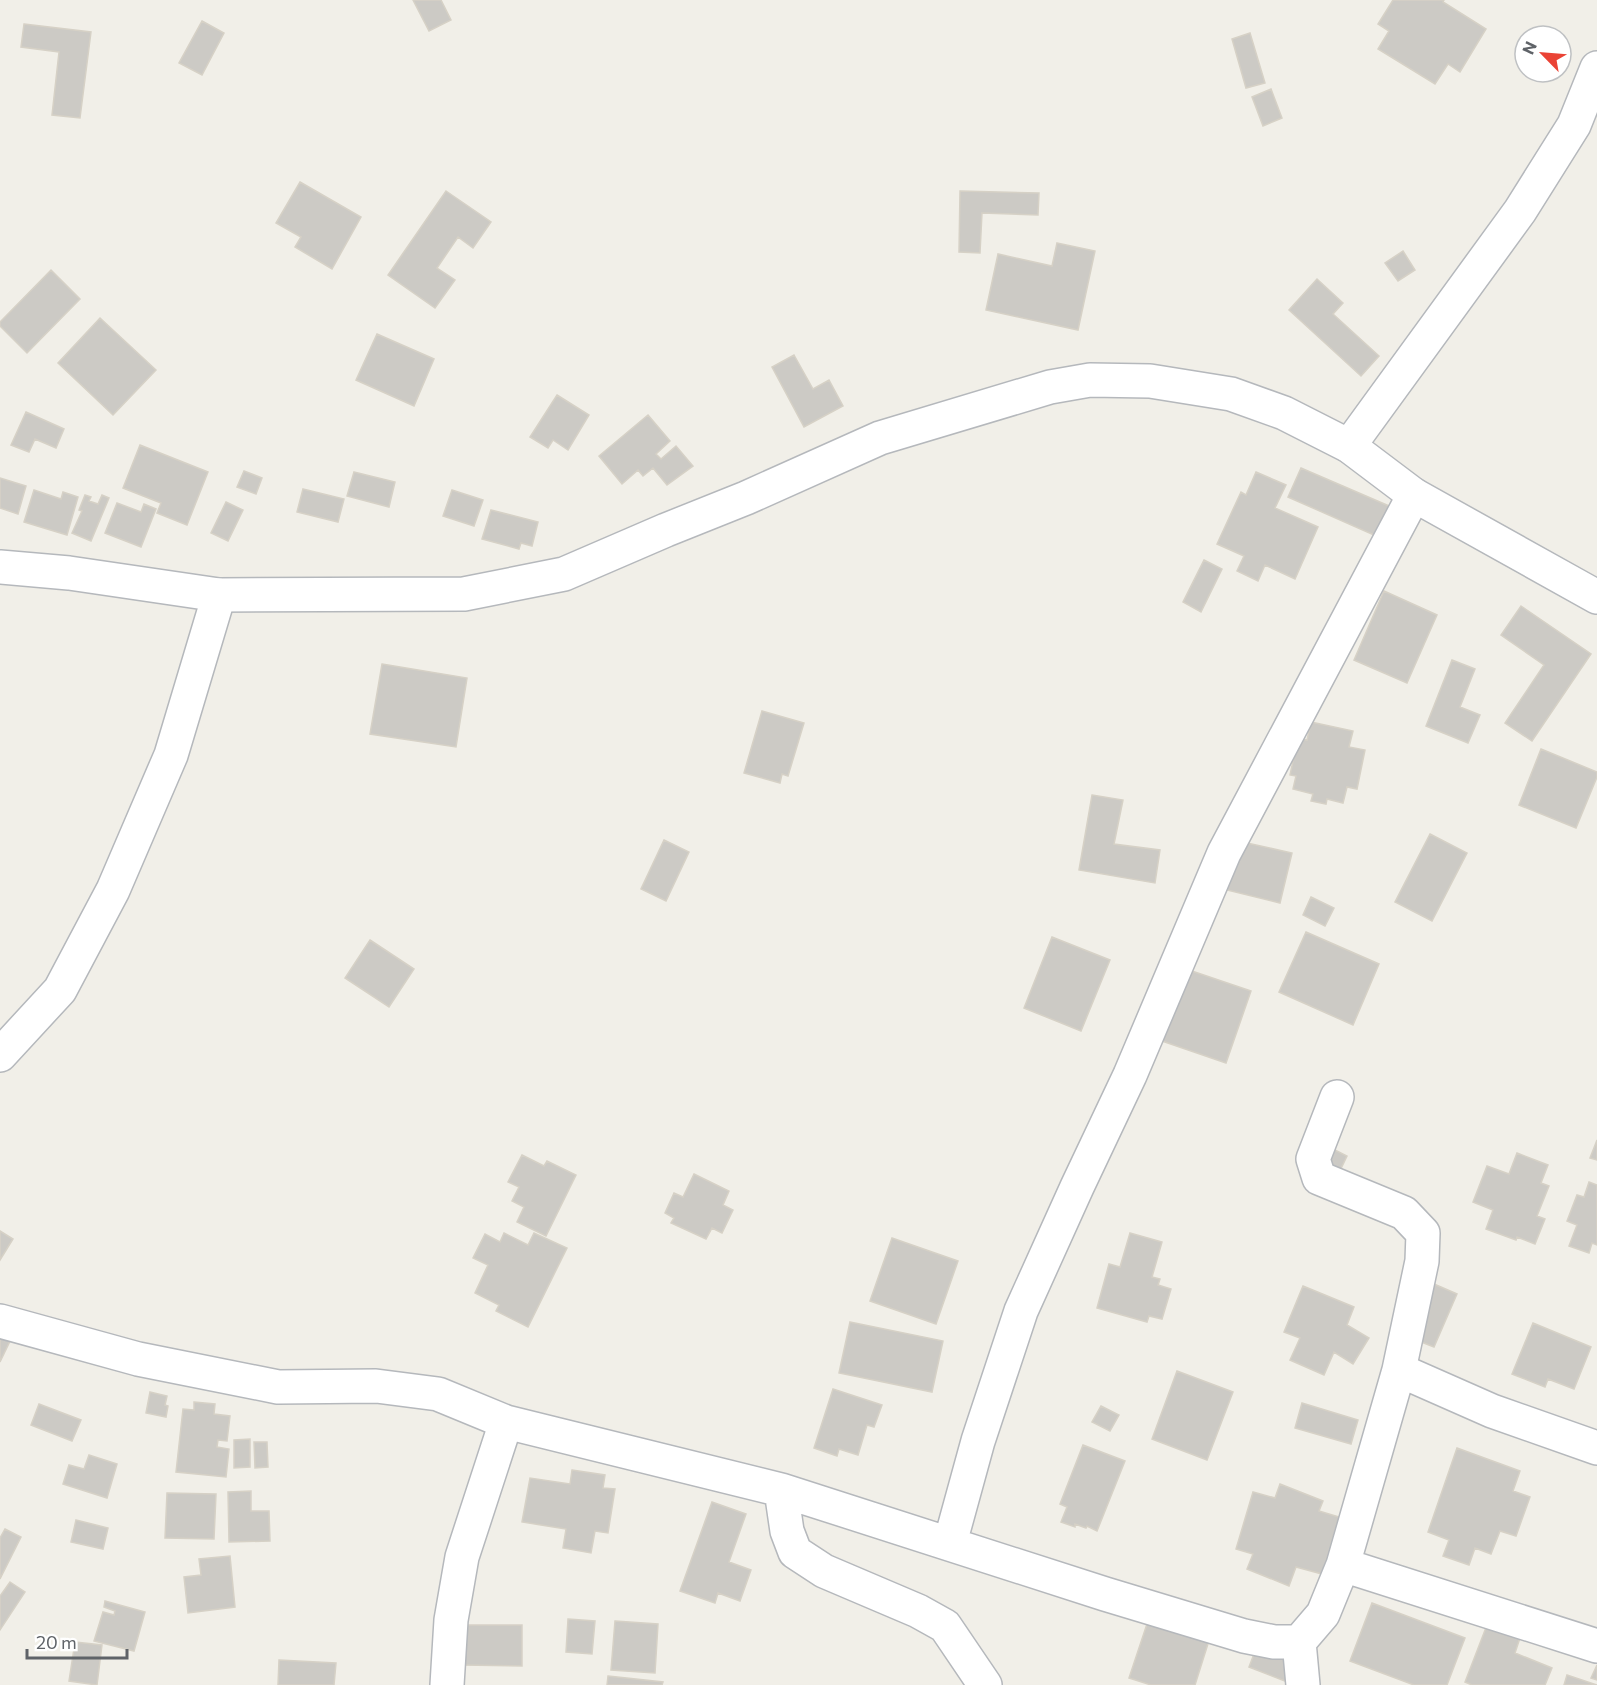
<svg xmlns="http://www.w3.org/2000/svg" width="1597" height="1685" font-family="Commissioner,sans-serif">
<rect width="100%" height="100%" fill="#f1efe8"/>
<path fill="#cccac5" stroke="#d6d1c6" stroke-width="1.5" d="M413 0H441L451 20 429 31Z
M1393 0H1444L1443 2 1486 29 1460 72 1448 64 1435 84 1378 49 1389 31 1378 24Z
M202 21 224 33 202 75 179 63Z
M24 24 91 32 80 118 52 115 59 52 21 47Z
M1250 33 1265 83 1246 88 1232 39Z
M1271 89 1282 118 1263 126 1252 97Z
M300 182 361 217 332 269 295 247 301 237 276 223Z
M446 191 491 222 473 248 458 237 437 268 455 280 435 308 388 275Z
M960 191 1039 193 1038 215 982 213 980 253 959 252Z
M1057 243 1095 251 1078 330 986 310 998 254 1052 266Z
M1403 251 1415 270 1398 281 1385 263Z
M51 270 80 299 27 353 0 326V322Z
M1317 279 1343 303 1333 314 1379 356 1361 376 1289 310Z
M100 318 156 370 113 415 58 363Z
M377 334 434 359 414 406 356 380Z
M794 355 813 389 829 380 843 406 804 427 772 367Z
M557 395 589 415 568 450 553 440 548 448 530 437Z
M26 412 64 429 56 448 35 439 29 452 11 445Z
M648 415 670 441 656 454 661 459 676 446 693 466 667 485 653 468 643 476 638 470 622 484 599 456Z
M140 445 208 472 187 525 157 513 161 503 123 488Z
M1301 468 1396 509 1383 539 1288 497Z
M244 471 262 478 256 494 237 487Z
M354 472 395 482 389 507 347 496Z
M1256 472 1286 485 1275 508 1318 527 1295 579 1265 565 1258 581 1237 571 1244 556 1217 544 1241 492 1246 495Z
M0 478 26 486 18 514 0 508Z
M303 489 344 499 338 522 297 512Z
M34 490 61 499 63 492 78 497 67 535 24 522Z
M452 490 483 500 474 526 443 516Z
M85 495 91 497 89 501 98 504 102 495 109 498 91 541 72 533 82 511 79 510Z
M226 502 243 510 228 541 211 533Z
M117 503 141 512 144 504 156 509 141 547 105 533Z
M491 510 538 522 532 546 521 543 519 549 482 539Z
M1204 560 1222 569 1201 612 1183 602Z
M1384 591 1437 615 1407 683 1354 660Z
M1521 606 1591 654 1532 741 1505 723 1544 665 1501 635Z
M1452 660 1475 669 1460 707 1480 715 1468 743 1426 726Z
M382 664 467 678 456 747 370 734Z
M762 711 804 723 788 776 782 774 780 783 744 773Z
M1311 722 1353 731 1349 747 1365 750 1357 789 1347 787 1343 803 1327 799 1326 804 1311 801 1313 794 1293 789 1296 776 1290 775 1298 738 1307 740Z
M1541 749 1597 772V777L1576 828 1519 805Z
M1092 795 1123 800 1114 844 1160 850 1155 883 1079 870Z
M1430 834 1467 853 1432 921 1395 902Z
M664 840 689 852 666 901 641 889Z
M1238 841 1292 853 1280 903 1227 890Z
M1311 897 1334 908 1325 926 1303 915Z
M1306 932 1379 964 1353 1025 1279 992Z
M1052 937 1110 960 1081 1031 1024 1008Z
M370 940 414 969 389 1007 345 978Z
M1183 968 1251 991 1226 1063 1159 1040Z
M1597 1140V1160L1590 1158Z
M1331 1148 1347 1156 1336 1179 1320 1171Z
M1517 1153 1548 1165 1541 1183 1549 1186 1537 1216 1545 1219 1535 1244 1517 1237 1516 1240 1486 1229 1493 1210 1473 1202 1487 1166 1509 1174Z
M522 1155 544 1166 547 1161 576 1175 546 1236 517 1222 524 1207 512 1201 519 1187 508 1182Z
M694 1174 729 1191 723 1205 733 1210 722 1233 712 1228 706 1239 671 1223 674 1218 665 1213 674 1193 683 1197Z
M1589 1182 1597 1185V1245L1592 1243 1589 1253 1569 1246 1577 1225 1567 1221 1577 1195 1584 1197Z
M0 1231 13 1239 0 1260Z
M504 1233 528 1245 534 1233 567 1248 528 1327 496 1311 499 1305 475 1293 488 1265 473 1258 485 1234 500 1242Z
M1130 1233 1162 1242 1152 1277 1160 1279 1158 1285 1171 1289 1162 1319 1149 1316 1147 1322 1097 1308 1109 1264 1120 1267Z
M892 1238 958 1261 936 1324 870 1301Z
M1434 1284 1457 1294 1434 1347 1411 1338Z
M1303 1286 1354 1307 1347 1325 1369 1338 1353 1364 1334 1352 1324 1375 1290 1360 1300 1338 1284 1332Z
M850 1322 943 1341 932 1392 839 1373Z
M1533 1323 1591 1347 1574 1389 1548 1379 1545 1387 1512 1374Z
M0 1334 11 1339 0 1362Z
M1177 1371 1233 1392 1207 1460 1152 1439Z
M833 1389 882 1405 874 1427 867 1425 858 1455 839 1449 837 1456 814 1448Z
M150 1392 167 1396 165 1405 168 1406 166 1417 146 1413Z
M194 1402 215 1404 214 1414 230 1416 227 1441 218 1440 217 1447 229 1449 226 1477 176 1472 183 1409 194 1410Z
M1302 1403 1358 1420 1351 1444 1295 1428Z
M39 1404 81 1420 72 1441 31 1425Z
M1101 1406 1119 1415 1110 1431 1092 1422Z
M250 1439V1467L234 1468V1440Z
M254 1442H267L268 1467 255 1468Z
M1083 1445 1125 1461 1097 1531 1087 1526 1086 1528 1075 1524V1527L1061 1522 1067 1507 1060 1504Z
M1457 1448 1520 1471 1513 1491 1530 1497 1516 1536 1500 1531 1491 1554 1475 1548 1469 1565 1443 1556 1449 1540 1428 1532Z
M89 1455 117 1464 107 1498 63 1484 69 1465 84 1469Z
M572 1470 605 1475 603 1488 615 1489 608 1533 595 1531 591 1553 563 1548 566 1529 522 1522 530 1478 570 1484Z
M1280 1484 1323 1501 1319 1511 1339 1517 1322 1574 1296 1567 1289 1586 1247 1569 1253 1554 1236 1549 1253 1492 1275 1498Z
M251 1491V1511H269L270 1541 229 1542 228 1492Z
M167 1493 216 1494 214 1539 165 1538Z
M712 1502 746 1514 729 1562 751 1570 740 1601 718 1593 715 1603 680 1591Z
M76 1520 108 1528 103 1549 71 1542Z
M5 1529 21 1537 0 1579V1538Z
M230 1556 235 1607 188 1613 184 1577 201 1575 199 1559Z
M10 1582 25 1592 0 1630V1596Z
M105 1601 145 1612 134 1651 94 1641 103 1612 114 1615 115 1611 104 1607Z
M1372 1603 1465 1638 1447 1685H1414L1350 1661Z
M1151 1612 1212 1631 1195 1685H1151L1129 1678Z
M568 1619 595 1621 592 1654 566 1652Z
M615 1621 658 1624 655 1673 611 1670Z
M462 1625H522V1666L462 1665Z
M1487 1625 1520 1638 1515 1653 1552 1668 1545 1685H1472L1465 1682Z
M75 1642 102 1645 97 1685 69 1681Z
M1257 1646 1298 1662 1290 1683 1249 1667Z
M279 1660 336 1663 334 1685H278Z
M1597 1665V1680L1591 1678Z
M1567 1675 1597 1685H1564Z
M608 1676 663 1682 662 1685H607Z"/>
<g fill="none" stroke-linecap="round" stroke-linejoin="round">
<g stroke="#b5b8bc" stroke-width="36">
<path id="minor" d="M1349 446 1520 211 1574 125 1597 68
M0 1055 60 990 113 890 171 755 219 595
M0 1321 138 1359 278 1387 376 1386 438 1394 506 1422 781 1490 1105 1594 1244 1636 1274 1642H1299L1323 1614 1343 1565 1399 1370 1422 1261 1423 1233 1404 1213 1319 1178 1313 1159 1337 1097
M1399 1370 1492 1411 1597 1448
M781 1490 787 1531 795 1552 824 1571 918 1611 945 1626 985 1685
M950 1543 978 1441 1021 1311 1077 1187 1130 1075 1224 853 1414 495
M1343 1565 1597 1646
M1299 1642 1303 1685
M447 1685 451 1620 462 1557 506 1422"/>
</g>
<g stroke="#b5b8bc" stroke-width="36">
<path id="tertiary" d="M0 567 69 573 219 595 464 594 564 574 666 530 746 498 880 438 1050 387 1090 380 1150 381 1231 394 1284 413 1349 446 1414 495 1597 597"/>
</g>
<use href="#minor" stroke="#fff" stroke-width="33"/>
<use href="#tertiary" stroke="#fff" stroke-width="33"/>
</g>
<g transform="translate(1543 54) rotate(295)"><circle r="28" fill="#ffffff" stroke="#bfc1c3" stroke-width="1.5"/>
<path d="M0-4.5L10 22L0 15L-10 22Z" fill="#ea4335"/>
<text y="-9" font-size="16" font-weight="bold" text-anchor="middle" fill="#5f6368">N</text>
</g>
<path d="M27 1649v9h100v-9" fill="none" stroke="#5f6368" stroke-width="3"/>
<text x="36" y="1649" font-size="18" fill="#5f6368" stroke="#ffffff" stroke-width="4.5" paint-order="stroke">20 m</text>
</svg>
